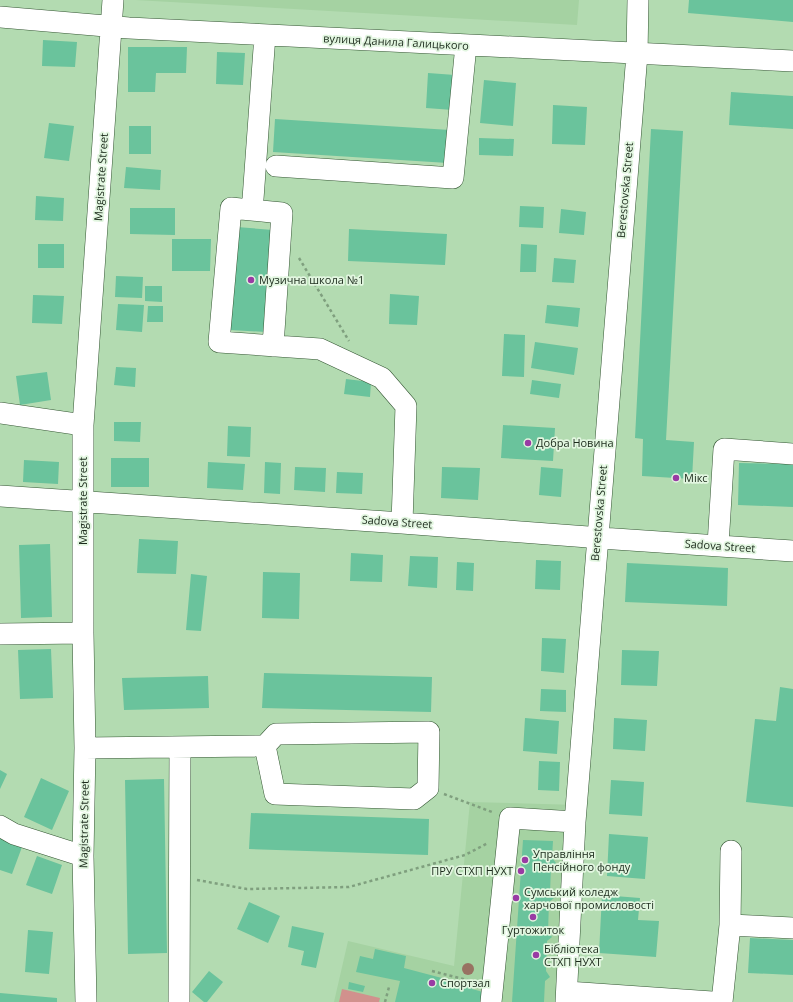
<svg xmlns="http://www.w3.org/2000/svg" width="793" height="1002" font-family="'Open Sans',sans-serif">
<rect width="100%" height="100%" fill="#b3dbb1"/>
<path fill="#a5d2a2" d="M135 0H579L577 25Z
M470 802 577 805 565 1002H334L348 941 454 966Z"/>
<path fill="#d1918d" d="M342 989 380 998 379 1002H339Z"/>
<path fill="#6ac39c" d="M689 0H793V22L688 13Z
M43 40 77 42 75 67 42 66Z
M128 47H187L186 73H156L155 92H128Z
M217 52 245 53 243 85 216 84Z
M428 73 455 75 453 110 426 108Z
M484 80 516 83 513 126 480 123Z
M731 92 793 96V129L729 125Z
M553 105 587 107 585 145 552 144Z
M275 119 450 130 448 163 273 152Z
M49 123 74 126 69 161 44 158Z
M129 126H151V154H129Z
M651 129 683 131 666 440 694 442 692 479 642 476 643 439 635 438Z
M479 138 514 139 513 156 479 155Z
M126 167 161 170 160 190 124 188Z
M36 196 64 198 63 221 35 220Z
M520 206 544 207 543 228 519 227Z
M130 208H175V235L130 234Z
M561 209 586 212 584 235 559 233Z
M237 227 273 230 266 332 230 330Z
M349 229 447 234 445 265 348 261Z
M172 239H211L210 271H172Z
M38 244H64V268H38Z
M521 244 537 245 536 272H520Z
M554 258 576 260 574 283 552 282Z
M116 276 143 277 142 298 115 297Z
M145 286H162V302L145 301Z
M390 294 419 296 417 325 389 324Z
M33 295 64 296 62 324 32 323Z
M118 304 144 305 142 332 116 330Z
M547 305 580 308 578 327 545 323Z
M148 306H163V322H147Z
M504 334 525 335 524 377 502 376Z
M535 342 578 348 574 375 531 368Z
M116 367 136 368 135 387 114 385Z
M47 372 51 400 20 405 16 376Z
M346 379 371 382 370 397 344 394Z
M532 380 561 384 559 398 530 394Z
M114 422H141L140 442 114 441Z
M503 425 555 428 553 461 501 458Z
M228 426 251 427 250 457 227 456Z
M111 458H149V487H111Z
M24 460 59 462 58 484 23 482Z
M208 462 245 464 243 490 207 488Z
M265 462 281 463 280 494 264 493Z
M739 463 793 464V507L738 505Z
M295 467 326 468 325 492 294 490Z
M442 467 480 468 478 500 441 498Z
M541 467 563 469 561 497 539 495Z
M337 472 363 473 362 494 336 493Z
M139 539 178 541 176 574 137 573Z
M50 544 52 617 21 618 19 545Z
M351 553 383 555 382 582 350 581Z
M410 556 438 557 437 588 408 586Z
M536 560 561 561 560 590 535 589Z
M457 562 474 563 473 591 456 590Z
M627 563 728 568 727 606 625 602Z
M263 572 300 573 299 619 262 618Z
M191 574 207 576 201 631 186 630Z
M542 638 566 639 564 673 541 671Z
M51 649 53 698 20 699 18 650Z
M622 650 659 651 657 686 621 685Z
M264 673 432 677 431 712 262 708Z
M208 676 209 708 124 710 122 678Z
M780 687 793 689V807L746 802 755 719 776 721Z
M541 689 566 690V712L540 711Z
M525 718 559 721 557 754 523 751Z
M614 718 647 720 645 751 613 749Z
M539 761 560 762 559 791 538 790Z
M0 770 7 774 0 789Z
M41 778 69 791 52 830 24 817Z
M164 779 167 953 128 954 125 780Z
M611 780 644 782 642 816 609 814Z
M251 813 429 819 428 855 249 849Z
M609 834 648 837 645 879 607 876Z
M0 838 22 847 12 874 0 870Z
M523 840 553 841 552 858 556 863 551 867 550 893 554 898 549 902 548 932 552 937 547 941 546 971 550 977 545 981 544 1002H512Z
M37 856 62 865 52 894 26 885Z
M602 895 640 898 638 920 659 921 656 957 599 953Z
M249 902 280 916 268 943 237 929Z
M292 926 324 933 316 968 301 965 304 951 288 947Z
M28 930 53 932 49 974 25 972Z
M750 938 793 940V975L748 973Z
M375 949 406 956 404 968 472 986V989L483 992 480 1002H395L400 981 356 972 360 956 373 959Z
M209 971 223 982 207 1002H204L192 992Z
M349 982 365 986 363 992 348 989Z
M0 993 57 998V1002H0Z"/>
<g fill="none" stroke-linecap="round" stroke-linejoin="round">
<g stroke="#345633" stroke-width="22">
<path id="minor" d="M0 17 129 28 793 61
M276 166 453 178 466 45
M253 199 265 35
M273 346 282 213 231 208 219 342 320 349 382 378 406 406 402 523
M0 413 83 425
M0 496 402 523 615 539 793 551
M718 545 724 449 793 454
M0 634 83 633
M85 748 265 746 276 734 429 732 428 788 414 799 275 794 265 746
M0 826 14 834 83 856
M730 925 731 851
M567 992 712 1002
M86 1002 83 856 85 748 83 633V425L113 0
M179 1002 180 747
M491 1002 510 818 575 822
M566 1002 575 822 637 54 638 0
M722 1002 730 925 793 928"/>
</g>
<path stroke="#7f9f7e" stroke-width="2.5" stroke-dasharray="3 3" stroke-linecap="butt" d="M299 258 349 341
M444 794 492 812
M197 880 247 889 349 887 465 855 488 843
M432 971 475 982
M385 1002 389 987"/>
<use href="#minor" stroke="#fff" stroke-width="21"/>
</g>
<circle fill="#987262" cx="468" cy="969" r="6"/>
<g fill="#993ba4" stroke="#e2f6e0" stroke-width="1.5">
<circle cx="251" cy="280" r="4"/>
<circle cx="528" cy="443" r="4"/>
<circle cx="676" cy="478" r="4"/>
<circle cx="525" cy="860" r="4"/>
<circle cx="521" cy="871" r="4"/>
<circle cx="516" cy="898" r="4"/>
<circle cx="533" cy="917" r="4"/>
<circle cx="536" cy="955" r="4"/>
<circle cx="432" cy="983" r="4"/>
</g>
<g text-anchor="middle" stroke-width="3.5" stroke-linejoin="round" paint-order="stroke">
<g font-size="11" fill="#1b2a1b" stroke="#e2f6e0">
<text transform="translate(396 42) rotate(3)" y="4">вулиця Данила Галицького</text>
<text transform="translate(101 177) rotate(-86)" y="4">Magistrate Street</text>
<text transform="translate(625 190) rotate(-85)" y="4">Berestovska Street</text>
<text transform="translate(83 501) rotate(-90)" y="4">Magistrate Street</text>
<text transform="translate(599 513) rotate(-85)" y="4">Berestovska Street</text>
<text transform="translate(397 522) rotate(4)" y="4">Sadova Street</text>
<text transform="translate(720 546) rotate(4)" y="4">Sadova Street</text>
<text transform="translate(84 824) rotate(-89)" y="4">Magistrate Street</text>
</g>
<g font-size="11" fill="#1b2a1b" stroke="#e2f6e0" text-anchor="start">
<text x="259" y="284">Музична школа №1</text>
<text x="536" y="447">Добра Новина</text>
<text x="684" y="482">Мікс</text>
<text x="533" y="858">Управління<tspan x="533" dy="13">Пенсійного фонду</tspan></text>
<text x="513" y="875" text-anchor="end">ПРУ СТХП НУХТ</text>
<text x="524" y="896">Сумський коледж<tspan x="524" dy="13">харчової промисловості</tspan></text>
<text x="533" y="934" text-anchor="middle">Гуртожиток</text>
<text x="544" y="953">Бібліотека<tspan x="544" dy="13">СТХП НУХТ</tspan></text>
<text x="440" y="987">Спортзал</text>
</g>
</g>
</svg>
